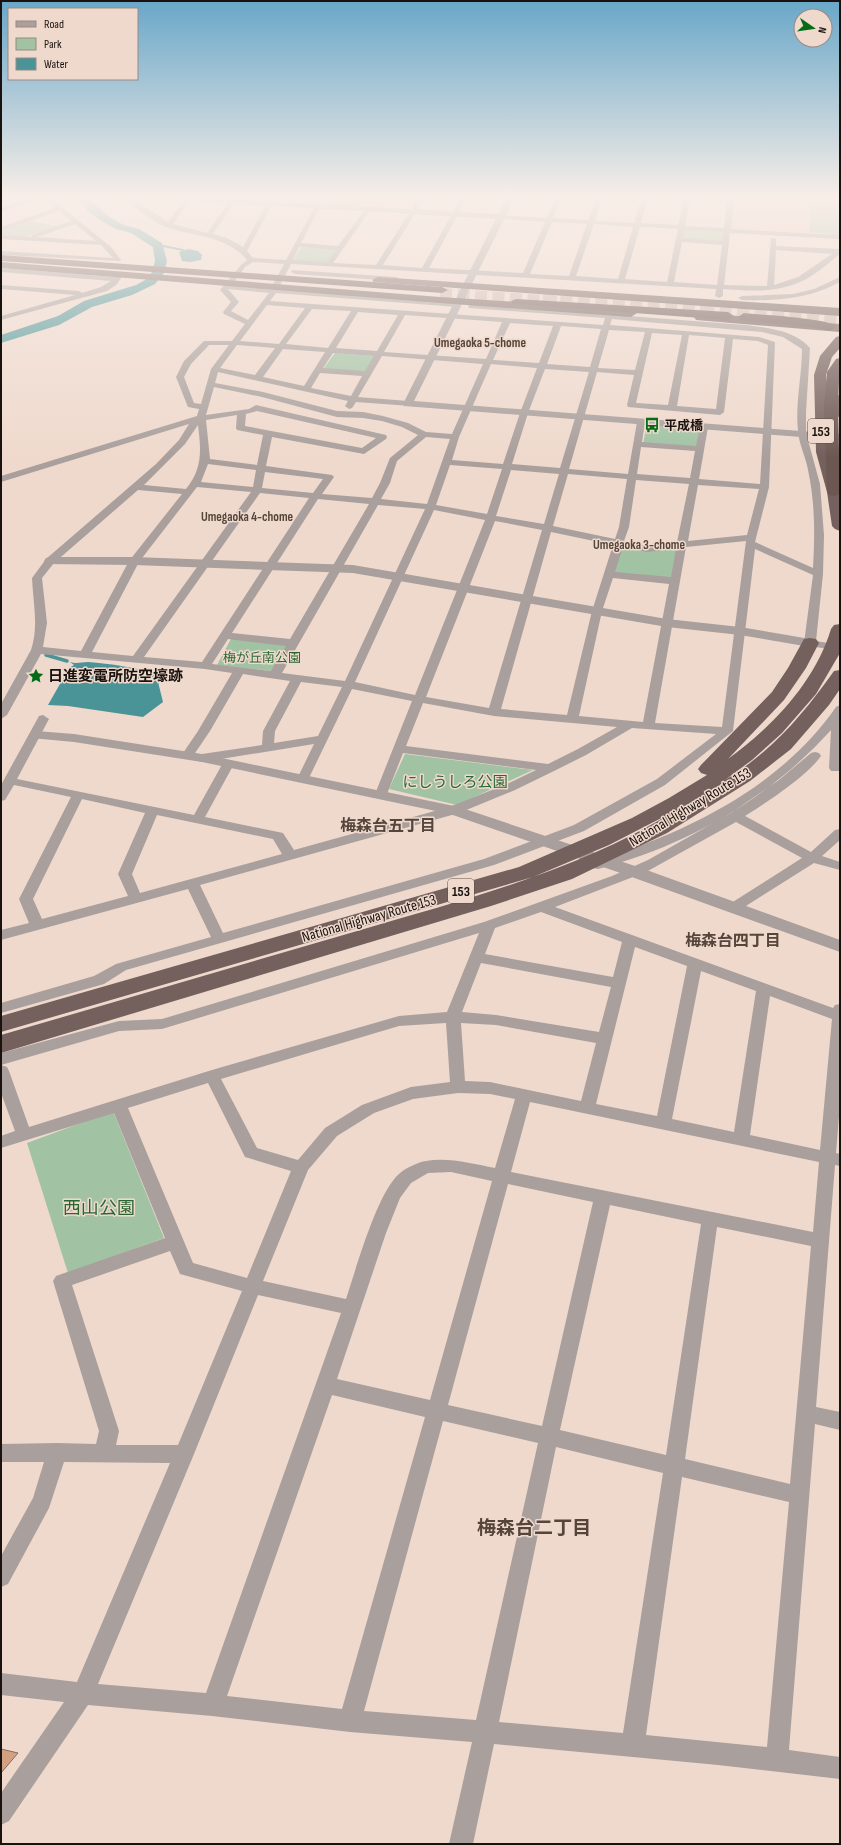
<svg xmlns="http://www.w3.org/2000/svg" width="841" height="1845" font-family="'Sofia Sans Condensed','Noto Sans JP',sans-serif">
<rect width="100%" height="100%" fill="#efd9cd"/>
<path fill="#e7cbbb" d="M330 199H417L410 210 325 206Z
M734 199H840V235L732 229H730Z"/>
<path fill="#a1c3a4" d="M332 199H371C362 211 341 203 329 203Z
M810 199H840V235L810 232Z
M30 221 58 226 26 237 1 236V231Z
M683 229 724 232 723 242 681 239Z
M301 247 338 249 327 263 293 261Z
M335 353 375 356 366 373 323 369Z
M647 424 702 428 699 449 643 444Z
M621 547 681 548 674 580 612 574Z
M232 637 285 644 287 647 272 671 217 665Z
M405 754 533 770 457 805 389 789Z
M113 1111 164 1238 68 1273 27 1143Z"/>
<path fill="#4a9497" d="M188 249 198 251 202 255 201 260 190 262 182 261 179 252Z
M70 662C76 664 82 662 88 662 111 664 135 667 156 674L163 702 143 717 68 706 48 705 69 668 74 665Z"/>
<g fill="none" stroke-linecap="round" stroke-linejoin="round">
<path stroke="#4a9497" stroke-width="2" d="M158 245 183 250"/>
<path stroke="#4a9497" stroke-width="3.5" d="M46 655 67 661"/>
<path fill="#4a9497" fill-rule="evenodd" d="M77 199H88L111 218 124 225 139 229 162 243 167 261 164 273 155 284 132 295 92 307 59 325 1 343V335L58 316 84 301 136 285 147 279 152 272 155 261 153 247 131 233 116 229 103 222 89 212Z"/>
</g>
<path fill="#d3a182" stroke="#806e63" d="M1 1749 18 1753 1 1773Z"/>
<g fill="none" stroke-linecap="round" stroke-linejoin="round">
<path stroke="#cfbbb0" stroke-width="12" stroke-dasharray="12 5.5" stroke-linecap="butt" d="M440 294 558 302
M543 297 717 309
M702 312 840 322"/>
<path fill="#a99f9c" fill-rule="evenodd" d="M26 199H36L1 212V208Z
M45 199H52L111 247 121 260 120 261 1 255V251L113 258 101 245 1 239V235L31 237 32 235 71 221 59 211 1 231V227L55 208ZM75 224 96 241 37 237Z
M126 199H133L168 222 184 199H190L173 224 207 233 231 199H237L213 234 227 238 243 247 269 199H275L247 251 253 258 286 260 315 206 320 207 301 243 338 246 366 208H370L371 209 333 263 376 265 418 199H424L383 265 422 268 460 199H466L429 268 523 273 545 222 501 219 498 217 501 215 547 218 555 199H561L553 218 588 220 596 199H602L595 221 634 223 641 199H647L641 223 678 225 684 199H690L685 226 724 228 727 203 703 199H734L731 229 840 235V239L730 233 724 285 767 286 771 238 776 239V246L840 249V254C828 263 816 275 802 281 777 293 751 291 723 289V296L719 298 715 296 716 289 291 264 278 289 457 303 461 305 457 307 276 293 270 301 603 325 605 318 469 308 468 306 472 304 746 325C768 328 795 330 810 348L806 412V433L820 484 824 535 823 574 816 641 840 645V651L810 646 804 643 813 575 755 549 733 731 665 785 584 831 494 865 126 970 104 984 1 1013V1003L94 976 116 964 211 937 188 889 1 940V930L29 923 19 899 71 797 14 785 5 800 1 801V785L39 716 43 715 49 719 17 779 194 815 224 761H232L234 764 205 817 283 833 294 850 449 807 507 784 536 770 403 753 387 794 385 797H377L375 794 412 701 352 689 307 782H299L297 779 314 744 202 762 198 761 196 758 198 755 202 754 262 745 263 731 290 681 243 674 210 731 191 759H183L181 756 198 731 232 673 205 669 41 654 7 715 1 719V704L31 650C39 626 33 603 32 578L46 559 156 464 179 440 189 424 1 482V476L197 416 199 409 188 407 176 377 184 361 204 341H232L245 324 224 314 223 312 231 302 220 290 241 265 247 260C226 235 195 237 166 227 152 221 137 210 126 199ZM552 222 587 224 569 276 530 274ZM594 224 633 227 618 279 576 276ZM640 227 678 229 667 282 625 279ZM684 230 724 232 722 241 683 238ZM682 242 722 245 717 285 674 282ZM299 247 336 250 327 262 293 260ZM776 250 832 254 798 277 774 285ZM253 262 284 264 271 288 232 285 245 267ZM228 289 269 293 248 320 231 311 239 302ZM267 305 305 308 279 344 240 341ZM312 309 351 311 328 348 286 344ZM358 312 398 315 377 351 336 348ZM405 315 502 322 486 359 384 352ZM612 319 762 332 783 337 802 349C802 376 795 404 798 431 799 445 806 457 808 470 815 502 815 535 813 568L755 542 769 487 775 342 759 337 610 325ZM510 323 553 326 539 363 493 360ZM561 326 601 329 590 367 547 364ZM609 330 645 332 635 370 598 368ZM652 333 682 335 668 405 636 403ZM689 335 725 338 716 409 677 406ZM733 339 758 341 768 345 760 484 699 479 708 427 707 425H701L700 427 696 446 642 442 645 422 641 419 637 422 628 474 569 469 597 372 634 375 627 405 628 407 720 415 724 412ZM209 345H229L211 369 201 404 194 403 184 377 191 364ZM237 345 275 348 255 375 220 368ZM283 349 325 352 304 386 263 377ZM333 353 374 356 365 371 323 368ZM382 356 483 364 452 434 426 432 408 423 383 416 363 412 337 411 263 392 215 383 218 372 348 401 345 406 349 409 352 408 356 402 411 406V402L408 401 358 397ZM491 364 537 368 520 413 503 464 452 460 459 437ZM545 369 589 372 560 468 512 464 528 413ZM320 373 362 376 351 396 311 388ZM214 387 262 397 337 417 363 418 382 421 402 427 418 435 390 458 380 483 372 498 322 494 334 477 332 475 266 466 272 437 364 454 386 439 387 437 386 435 256 405 249 409 206 415ZM257 411 376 438 362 448 245 426 246 414ZM237 415 236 428 237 430 263 435 257 465 210 459 206 420ZM198 425C201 450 203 468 186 489L144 485 185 444ZM426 437 450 439 427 504 381 499 390 483 397 461ZM641 447 695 451 690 478 637 474ZM208 464 256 470 253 487 201 482ZM450 465 502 469 487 514 436 505ZM511 470 559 474 544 524 496 516ZM265 472 323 479 313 493 262 488ZM568 474 627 479 619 527 615 539 553 526ZM636 480 689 484 677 542 647 546 624 541 629 527ZM698 485 759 489 747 535 688 541ZM197 487 251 492 133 656 92 652 139 562ZM138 490 182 494 129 561 81 651 43 647 47 623 42 578 54 563ZM260 493 309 498 202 662 144 657ZM318 499 369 504 290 639 232 633ZM378 505 425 509 345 681 282 673ZM434 510 485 520 415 695 355 682ZM495 521 542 530 489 708 426 697ZM551 532 613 545 592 611 567 715 501 709ZM746 541 722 727 655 723 686 547ZM623 547 647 552 676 549 671 577 615 572ZM613 578 669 584 643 722 579 716 602 611ZM228 639 286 646 271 671 212 664ZM301 682 342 687 318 736 274 743 275 731ZM423 703 494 716 617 727 578 749 548 764 406 746ZM632 728 716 734 657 779 574 825 484 859 223 933 200 885 459 813 515 790 554 771 586 755ZM82 799 145 813 118 874 128 896 42 919 33 899ZM157 815 273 839 282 854 140 893 132 874Z
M1 268 114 277 118 275 122 277 116 285 107 291 1 320V316L75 295 1 289V285L79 291 82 293 101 287 111 281 1 272Z
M292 270 396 277 400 279 396 281 295 274 291 272Z
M840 277V282C809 299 777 301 742 300L738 298 742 296 793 294 814 289Z
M840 705 839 771H831L829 768 831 730C770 798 687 846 598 869L593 868 591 865 593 862C685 833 780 788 836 707Z
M815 752 819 753 821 756C807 776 766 803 745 816L811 852 835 830 840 829V840L822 856 840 862V870L814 863 738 911 733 912 728 911 726 908 728 905 802 858 736 822 646 872 555 907 833 1008 835 1005 840 1004V1104L836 1153 840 1154V1166L835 1165 816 1407 840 1412V1430L815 1424 789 1750 840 1757V1779L718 1765 494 1744 473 1844H449L472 1742 350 1732 212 1716 88 1705 9 1821 1 1825V1793L64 1702 1 1695V1673L77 1682 170 1463 64 1462 49 1508 8 1584 1 1587V1556L33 1498 44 1462H1V1444L57 1443 96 1444 99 1431 53 1281 56 1276 165 1238 114 1113 1 1148V1136L15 1131 1 1093V1065L7 1067 9 1071 29 1127 212 1070 399 1016 447 1012 479 933 162 1029 119 1031 1 1065V1053L119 1021 162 1019 484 922 612 876 648 860 731 813 779 780 811 753ZM541 912 622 942 613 977 485 954 495 928ZM635 947 687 966 657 1116 596 1104ZM481 963 611 987 599 1032 496 1015 462 1012ZM701 971 756 991 734 1132 672 1119ZM770 996 832 1019 820 1150 750 1135ZM446 1023 450 1082 411 1087 362 1105 325 1128 298 1160 257 1148 221 1079 399 1026ZM461 1023 496 1025 596 1043 581 1101 490 1082 465 1081ZM208 1083 245 1157 291 1171 247 1278 193 1263 128 1108ZM458 1093 490 1094 515 1099 495 1168C473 1164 449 1157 426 1161 419 1162 405 1168 399 1174 377 1193 356 1269 346 1299L263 1281 308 1170 337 1136 374 1113 413 1099ZM530 1102 819 1162 813 1232 511 1172ZM451 1172 492 1181 430 1400 337 1379 386 1233 400 1198 411 1183 428 1173ZM508 1184 593 1202 542 1426 448 1405ZM610 1205 701 1224 666 1455 560 1430ZM717 1227 811 1246 790 1484 685 1459ZM170 1251 180 1274 242 1291 178 1445H116L119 1431 72 1285ZM258 1295 341 1313 206 1693 98 1684 194 1454ZM332 1395 425 1417 342 1709 227 1696ZM443 1421 538 1443 476 1720 364 1711ZM556 1447 663 1473 623 1733 499 1722ZM682 1477 789 1502 767 1747 646 1735Z"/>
<path fill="#a99f9c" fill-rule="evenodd" d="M184 199H233L498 214 506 199H514L414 401 840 434V440L404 406 403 404 496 219 188 201Z
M50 557H134L353 565 667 619 740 627 810 639 815 640 817 643 815 646 810 647 740 635 667 627 353 573 134 565 46 564 44 561 46 558Z
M36 731 74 734 202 754 459 807 641 868 840 940V952L629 876 450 814 202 762 74 742 31 738 29 735 31 732Z"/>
<path fill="#74605c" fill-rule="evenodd" d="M1 262 440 297 631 309 637 313 631 317 440 303 1 268Z
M378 277 840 308V316L374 282 372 280Z
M700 313 840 324V332L696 320 694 317Z
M840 336V348L832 357 826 375 830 452 840 487V531L835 529 832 526 827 492 816 452 814 375 820 356 836 337Z
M840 395V417L835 416C832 411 832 401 835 396Z
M840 624V653L816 694 782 733 752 760 725 780C772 751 802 716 834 671L840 670V689L829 705 791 749 750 781 667 833 572 879 491 906 1 1053V1035C122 1000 243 964 364 929 470 898 579 870 673 812L609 845 533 877 1 1032V1016L519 867 632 818 669 798 707 775 701 773 698 769 701 765 772 692 788 668 804 639 810 638 816 639 819 643 806 668 784 700 728 759C773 726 815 682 831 629L834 625Z"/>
<path fill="#6c5753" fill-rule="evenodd" d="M1 255 442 287 448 290 442 293 1 261Z
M517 299 728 312 734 316 728 320 513 304 511 302 513 300Z
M744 313C759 315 830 318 836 327L830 331 819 328 740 320 738 317Z
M840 358 838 405 840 494 834 496 829 495 827 492 824 405 827 372 836 359Z"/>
</g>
<linearGradient id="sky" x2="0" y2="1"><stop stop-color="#69a7c8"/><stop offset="0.43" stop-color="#f8eee8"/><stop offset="1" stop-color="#f8eee8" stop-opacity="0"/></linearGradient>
<rect width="841" height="458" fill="url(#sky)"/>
<defs>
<g id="bus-bare" transform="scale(1.2)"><path d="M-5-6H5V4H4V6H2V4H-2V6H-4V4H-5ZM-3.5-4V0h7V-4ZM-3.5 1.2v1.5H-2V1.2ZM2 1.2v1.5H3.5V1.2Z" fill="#056b17" stroke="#efd9cd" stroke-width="2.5" paint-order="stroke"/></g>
<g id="sight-bare" transform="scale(1.2)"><path d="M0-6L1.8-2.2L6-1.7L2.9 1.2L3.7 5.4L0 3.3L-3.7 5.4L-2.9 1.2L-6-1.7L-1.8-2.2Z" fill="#056b17" stroke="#efd9cd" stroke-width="2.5" paint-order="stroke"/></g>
</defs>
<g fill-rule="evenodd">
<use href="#bus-bare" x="652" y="425"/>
<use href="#sight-bare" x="36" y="676"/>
</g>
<g text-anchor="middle" stroke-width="3" stroke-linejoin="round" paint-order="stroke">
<g font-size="13" font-weight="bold" fill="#56453b" stroke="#efd9cd">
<text x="480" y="347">Umegaoka 5-chome</text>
<text x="247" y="521">Umegaoka 4-chome</text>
<text x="639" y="549">Umegaoka 3-chome</text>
</g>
<g font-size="13" font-weight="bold" fill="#19120e" stroke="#efd9cd" text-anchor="start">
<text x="664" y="430">平成橋</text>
</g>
<g font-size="13" fill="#296632" stroke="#efd9cd">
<text x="262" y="662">梅が丘南公園</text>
</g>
<g fill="#efd9cd" stroke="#594e47" stroke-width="1">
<rect x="808" y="419" width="26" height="24" rx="3"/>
<rect x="448" y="879" width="26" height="24" rx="3"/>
</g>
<g font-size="14" font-weight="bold" fill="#19120e">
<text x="821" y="436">153</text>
<text x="461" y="896">153</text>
</g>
<g font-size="15" font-weight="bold" fill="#19120e" stroke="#efd9cd" text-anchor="start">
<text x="48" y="681">日進変電所防空壕跡</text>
</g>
<g font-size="15" fill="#296632" stroke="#efd9cd">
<text x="455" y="787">にしうしろ公園</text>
</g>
<g font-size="15" fill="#19120e" stroke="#efd9cd">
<text transform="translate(690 807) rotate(-31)" y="5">National Highway Route 153</text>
<text transform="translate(369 918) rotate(-16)" y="5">National Highway Route 153</text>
</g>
<g font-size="16" font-weight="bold" fill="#56453b" stroke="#efd9cd">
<text x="388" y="831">梅森台五丁目</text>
<text x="733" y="946">梅森台四丁目</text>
</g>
<g font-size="18" fill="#296632" stroke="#efd9cd">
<text x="99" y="1214">西山公園</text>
</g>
<g font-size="19" font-weight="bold" fill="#56453b" stroke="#efd9cd">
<text x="534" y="1534">梅森台二丁目</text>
</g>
</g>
<rect width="841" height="1845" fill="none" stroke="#19120e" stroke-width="4"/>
<rect x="8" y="8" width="130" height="72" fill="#efd9cd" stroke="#998981"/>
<rect x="16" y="21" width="20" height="6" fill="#a99f9c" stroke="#998981"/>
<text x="44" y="28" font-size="12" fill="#19120e">Road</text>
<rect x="16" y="38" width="20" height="12" fill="#a1c3a4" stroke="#998981"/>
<text x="44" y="48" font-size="12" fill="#19120e">Park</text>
<rect x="16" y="58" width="20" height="12" fill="#4a9497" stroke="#998981"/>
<text x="44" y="68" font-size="12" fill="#19120e">Water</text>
<g transform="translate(813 28) rotate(103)"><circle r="19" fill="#efd9cd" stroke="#998981"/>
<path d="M0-3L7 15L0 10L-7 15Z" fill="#056b17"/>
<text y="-6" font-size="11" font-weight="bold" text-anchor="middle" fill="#19120e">N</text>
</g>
</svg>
